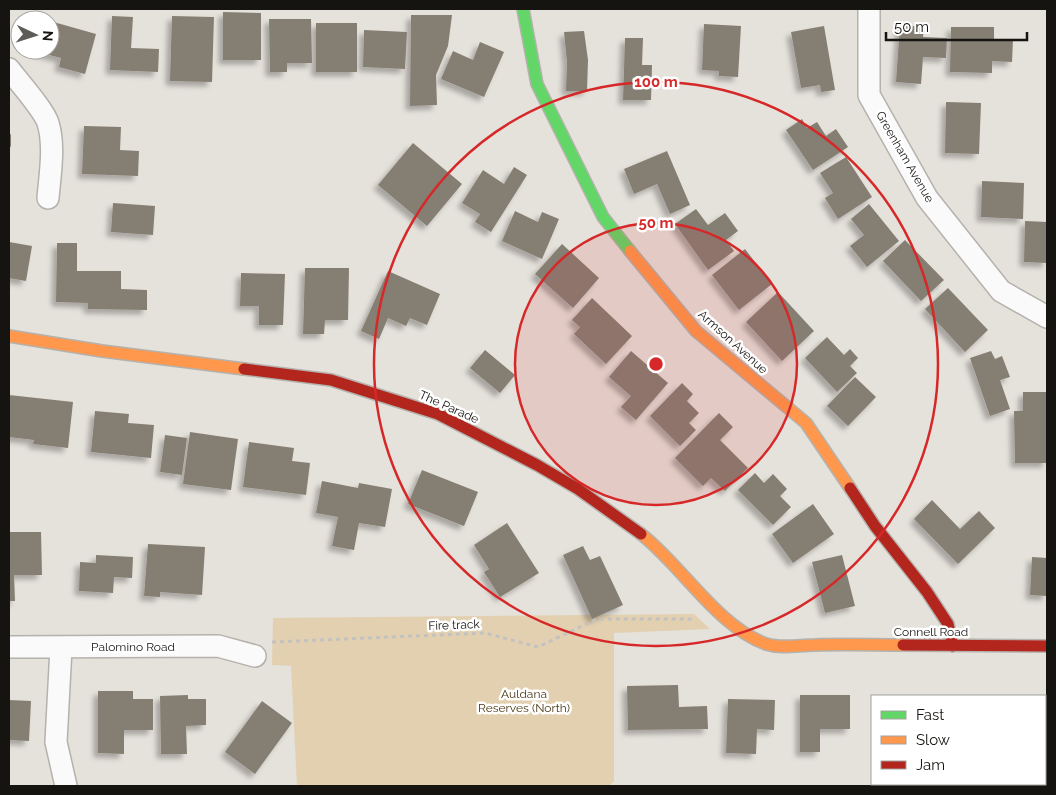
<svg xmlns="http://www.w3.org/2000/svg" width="1056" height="795" font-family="Raleway,sans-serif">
<defs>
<filter id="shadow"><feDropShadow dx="-4.5" dy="4.5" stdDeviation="2.5" flood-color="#0004"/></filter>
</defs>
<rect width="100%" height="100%" fill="#e5e1db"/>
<path fill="#e3d0b0" d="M694 614 710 629 614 633V781L609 786H297L291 666 272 665 273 618Z"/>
<path fill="#857f73" filter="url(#shadow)" d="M223 12 261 13V60H223Z
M411 15H452L448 46 436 75 437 105 410 106Z
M29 16 43 19V20H28Z
M112 16 133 17 131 48 159 49 158 72 110 70Z
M172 16 214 17 212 82 170 81Z
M269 19H311L312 63H287V72H270Z
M50 21 96 34 85 74 59 67 61 58 34 51 50 50Z
M316 23H357V72H316Z
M704 24 741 26 738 77 719 76V71L702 70Z
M900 25 924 27 923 37 947 38 946 58 923 57 921 84 896 82Z
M824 26 835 90 821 92 820 85 801 88 791 32Z
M951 27H994V39H1013L1012 62 992 61V73L950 72Z
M364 30 407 32 405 69 363 67Z
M584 31 588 60 587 91H566L567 62 564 32Z
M625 38H643L642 65H652L651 100H623Z
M480 42 504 52 484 97 441 79 453 51 473 60Z
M946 102 981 103 979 154 945 153Z
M802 119 807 128 817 122 826 136 836 129 848 147 813 170 786 130Z
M84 126 121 127 120 150 139 151 138 176 82 174Z
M9 132 11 135V147L9 146Z
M413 143 462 184 427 226 378 185Z
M667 151 690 205 670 214 657 184 634 194 624 169Z
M846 157 872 197 838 219 825 198 833 193 820 173Z
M514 167 527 175 491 232 475 222 480 214 462 203 483 170 504 184Z
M982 181 1024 183 1023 219 981 217Z
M113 203 155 206 153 235 111 232Z
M869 204 899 241 867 267 850 246 864 235 851 219Z
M696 209 708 225 725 213 738 231 726 240 734 251 708 270 675 224Z
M515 211 538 222 542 212 559 219 542 259 502 241Z
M1025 221 1047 222V263L1024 262Z
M905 240 944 280 921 301 883 261Z
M9 242 32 246 26 281 9 278Z
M57 243H77V271H121V289L147 290V310L88 309V303L56 302Z
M562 244 599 278 573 308 535 274Z
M745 249 772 284 739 310 712 275Z
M305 268H349L348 320H325L324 334H303Z
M388 271 440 294 427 325 410 318 406 326 388 318 379 339 361 331Z
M241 273 285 274 283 325H259V306H240Z
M948 288 988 330 965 352 925 309Z
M778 292 814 331 782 361 746 322Z
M592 298 632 336 606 364 574 334 580 327 572 320Z
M827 337 844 355 850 349 858 358 850 366 857 373 837 392 805 358Z
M485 350 515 375 500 393 470 368Z
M631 351 668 383 636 420 621 407 631 396 609 377Z
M991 351 995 359 1002 356 1010 377 1000 380 1010 409 990 416 970 358Z
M855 377 876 397 848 426 827 406Z
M682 383 693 394 687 401 699 413 689 423 696 430 680 446 650 416Z
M1023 392H1047V463H1015L1014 411H1023Z
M9 395 73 402 68 448 33 444 34 440 9 437Z
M95 411 129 414 128 423 154 425 151 458 91 452Z
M719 413 733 427 720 440 748 468 725 491 711 478 703 486 675 458Z
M190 432 238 439 231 490 183 484Z
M165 435 187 438 182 475 160 472Z
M249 442 294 448 292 461 310 463 306 495 243 487Z
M422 470 478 492 464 526 408 504Z
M755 473 764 483 773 474 787 489 780 496 791 507 773 525 738 490Z
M322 481 358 488 359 483 392 489 385 527 359 523 354 550 332 546 338 517 316 513Z
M932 500 960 529 979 511 995 528 958 564 914 519Z
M813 504 834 534 793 563 772 534Z
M507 523 539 573 500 597 484 572 489 569 474 545Z
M9 532H41L42 575H14L15 601H9Z
M148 544 205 547 202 595 160 592V597L144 596Z
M583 546 590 560 600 556 623 605 592 619 563 555Z
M96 555 133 557 132 578 114 577 113 593 79 591 80 562 96 563Z
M842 555 855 606 825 613 812 562Z
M1032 557 1047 558V596L1030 595Z
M678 685 679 707 707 706 708 729 628 730 627 686Z
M98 691H133V699H153V730H124V754L98 753Z
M188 695V699H206V725L186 726 187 754H161L160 696Z
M800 695H850V729H820V752H800Z
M728 699 775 700 774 730 757 729 756 754 726 753Z
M9 700 31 701 29 741 9 740Z
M262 701 292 723 255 774 225 752Z"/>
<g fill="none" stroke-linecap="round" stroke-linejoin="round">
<g stroke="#b5b2ad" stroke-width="24">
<path id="street" d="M869 9V95L927 198 1001 291 1047 317
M9 69C18 81 44 110 48 123 55 146 50 174 48 198
M9 647 218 646 255 656
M61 648 56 742 66 786"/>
</g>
<g stroke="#b5b2ad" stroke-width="14">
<path id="fast" d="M523 9 537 84 603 217 630 251"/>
</g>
<g stroke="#b5b2ad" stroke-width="14">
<path id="slow" d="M630 251 696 331 806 423 850 488
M9 336 102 351 244 369
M641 534C682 566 717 626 766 644 782 649 799 645 815 645 845 644 874 645 903 645"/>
</g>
<g stroke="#b5b2ad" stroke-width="14">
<path id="jam" d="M244 369 331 380 438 414 537 465 578 489 641 534
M850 488 875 526 927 592 948 624 953 646
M903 645 1047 646"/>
</g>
<path stroke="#c3c2c1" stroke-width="3" stroke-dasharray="4 4" stroke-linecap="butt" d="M272 642 485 633 538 647 597 619H693"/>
<use href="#street" stroke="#fbfafa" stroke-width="21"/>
<use href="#fast" stroke="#63d668" stroke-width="11"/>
<use href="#slow" stroke="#ff974d" stroke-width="11"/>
<use href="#jam" stroke="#b3261e" stroke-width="11"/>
</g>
<circle cx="656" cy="364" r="141" fill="#d62828" fill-opacity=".12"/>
<g fill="none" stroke="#d62828" stroke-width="2.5">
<circle cx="656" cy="364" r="141"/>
<circle cx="656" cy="364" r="282"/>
</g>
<g text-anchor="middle" stroke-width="5" stroke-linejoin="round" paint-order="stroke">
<g font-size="12" fill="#161410" stroke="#fff">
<text transform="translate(905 157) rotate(60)" y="4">Greenham Avenue</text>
<text transform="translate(733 342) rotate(42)" y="4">Armson Avenue</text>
<text transform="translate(449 407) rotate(24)" y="4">The Parade</text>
<text transform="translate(454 625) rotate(-2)" y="4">Fire track</text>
<text x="931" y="636">Connell Road</text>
<text x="133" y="651">Palomino Road</text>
</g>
<g font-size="12" fill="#4a3712" stroke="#fff">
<text x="524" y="698">Auldana<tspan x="524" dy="14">Reserves (North)</tspan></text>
</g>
</g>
<circle cx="656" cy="364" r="8" fill="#d62828" stroke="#fff" stroke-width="2.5"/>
<g font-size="15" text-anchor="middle" font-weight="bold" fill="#d62828" stroke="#fff" stroke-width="5" stroke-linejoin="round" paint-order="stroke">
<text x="656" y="87">100 m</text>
<text x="656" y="228">50 m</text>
</g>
<rect width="1056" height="795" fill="none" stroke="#161410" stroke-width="20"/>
<rect x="871" y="695" width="175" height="90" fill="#ffffff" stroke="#a2a19f"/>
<rect x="881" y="711" width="25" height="8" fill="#63d668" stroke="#a2a19f"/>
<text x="916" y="720" font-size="15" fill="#161410">Fast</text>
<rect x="881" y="736" width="25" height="8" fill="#ff974d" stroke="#a2a19f"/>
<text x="916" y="745" font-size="15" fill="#161410">Slow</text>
<rect x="881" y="761" width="25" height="8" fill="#b3261e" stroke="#a2a19f"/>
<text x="916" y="770" font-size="15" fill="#161410">Jam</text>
<g transform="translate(35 35) rotate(94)"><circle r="24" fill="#ffffff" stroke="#a2a19f"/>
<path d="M0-4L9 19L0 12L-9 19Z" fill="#5e5c57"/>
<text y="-8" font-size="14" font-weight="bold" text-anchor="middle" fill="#161410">N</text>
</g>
<path d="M886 32v8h141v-8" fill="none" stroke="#161410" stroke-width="2.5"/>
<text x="894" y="32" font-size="15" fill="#161410" stroke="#ffffff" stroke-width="4" paint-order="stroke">50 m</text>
</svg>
